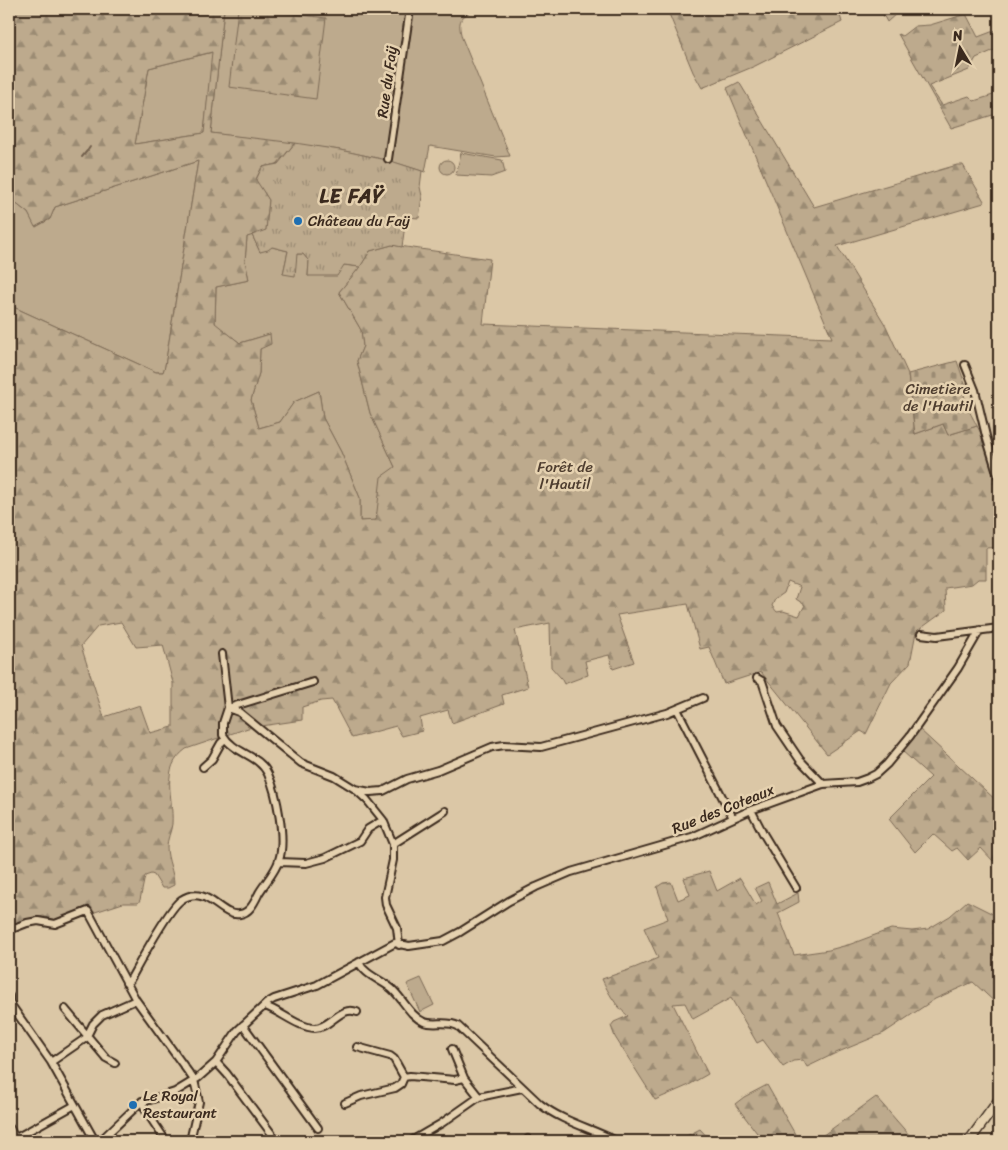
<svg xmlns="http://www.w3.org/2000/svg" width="1008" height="1150" font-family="Sriracha,sans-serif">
<defs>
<pattern id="forest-firs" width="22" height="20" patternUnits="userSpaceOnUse" patternTransform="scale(1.25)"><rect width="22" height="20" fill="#bdaa8d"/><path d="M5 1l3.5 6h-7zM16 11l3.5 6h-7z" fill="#9b8b73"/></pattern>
<pattern id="cemetery-stones" width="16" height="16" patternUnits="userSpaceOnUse" patternTransform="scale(1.25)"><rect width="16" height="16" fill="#bdaa8d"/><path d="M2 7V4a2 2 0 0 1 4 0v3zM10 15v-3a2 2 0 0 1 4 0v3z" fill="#9b8b73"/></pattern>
<pattern id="park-tufts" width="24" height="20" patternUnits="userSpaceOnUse" patternTransform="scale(1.25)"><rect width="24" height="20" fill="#bdaa8d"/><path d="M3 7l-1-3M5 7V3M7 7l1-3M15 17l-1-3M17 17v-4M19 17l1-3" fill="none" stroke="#9b8b73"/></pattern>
</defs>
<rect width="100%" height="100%" fill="#dbc7a6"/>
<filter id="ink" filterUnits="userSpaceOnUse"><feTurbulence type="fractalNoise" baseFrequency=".02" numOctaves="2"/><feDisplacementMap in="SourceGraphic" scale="10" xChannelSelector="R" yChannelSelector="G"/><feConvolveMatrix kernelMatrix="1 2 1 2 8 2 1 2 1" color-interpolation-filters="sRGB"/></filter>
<g filter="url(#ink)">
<path fill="#bdaa8d" stroke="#7c6a56" d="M224 9H476C460 17 457 20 462 38L510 156 496 157 430 146 425 172 390 161 340 150 211 133Z
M213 52 204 133 135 144 149 68Z
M461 153 502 160 505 172 491 177 456 175Z
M440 167a7 7 0 1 1 14 0a7 7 0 1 1-14 0Z
M198 161 165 366 163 372H156L9 305V198L28 213 36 227 50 219 55 207Z
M252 235 260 252 272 247 288 251 283 274 297 254H303L309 261 308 276 344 265 360 267 339 292 361 330 363 346 357 361 370 413 395 467 379 503 376 521H360V498L341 452 323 418 319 391 294 402 280 422 259 428 251 400 259 373 260 349 270 334 240 343 215 324 216 287 249 280 245 261 247 237Z
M421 978 434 1005 420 1012 407 984Z"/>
<path fill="url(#forest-firs)" stroke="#7c6a56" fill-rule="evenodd" d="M9 9H224L211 133 295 143 277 164 262 167 256 179 269 200 266 231 247 237 245 261 249 280 216 287 215 323 240 343 270 334 271 344 260 349 259 373 251 400 259 428 280 422 294 402 319 391 323 418 341 452 360 498V521L376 520 381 477 395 467 370 413 357 361 363 346 361 330 339 292 360 267 370 251 392 245 490 259 483 324 832 338 727 88 739 82 814 207 957 165H963L984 201V203L837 246 886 326 908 374 915 434 943 424 948 435 977 426 999 465V547L986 548V579H978L972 584 945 588 946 610 916 632 910 663 891 683 866 734 861 731 827 754 761 672 724 684 709 647 700 649 688 604 617 615 634 662 613 669 609 655 585 661 588 675 564 684 561 678 551 667 550 623 515 630 528 687 502 695 504 704 452 723 448 710 420 718 422 731 402 736 396 726 352 738 332 700 321 701 302 707V720L248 728 186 749C159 769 174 796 172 824 171 832 167 839 167 847 167 860 174 872 174 885L168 888H162L154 875 151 874 145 876 140 900 138 903H123L92 913 83 909 56 920H50L44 916 33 918 9 929V305L156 372H163L165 366 198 161 55 207 50 219 35 227 28 213 9 198ZM212 52 204 133 135 144 149 68ZM788 582 800 587 796 599 805 605 799 616 783 611 777 612 772 606 775 599 784 593ZM121 622 136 647 163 645 173 683V727L150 733 140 705 104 717 81 646 98 626Z
M238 9H256L326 18 316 99 229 87Z
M667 9H838L842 22 755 66 702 88 693 72Z
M880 9H898L897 13 887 22Z
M966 14 978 37 999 29V48L976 58 969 70 929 86 942 105 969 96 974 101 993 95 999 89V113L951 128 898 34 902 36 915 26 930 25Z
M919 729 999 803V863L996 859 993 861 981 848 968 860 957 848 952 851 933 834 915 852 889 819 931 777 901 750Z
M709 871 717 891 740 878 756 905 762 901 755 888 768 882 777 904 798 893 799 902 778 913 794 955 829 950 851 944 891 929 912 931 928 929 950 916 967 901 999 917V1006L973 982 935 999 884 1033 836 1053 807 1067 803 1060 793 1061 783 1067 763 1040 757 1043 731 998 693 1019 685 1003 673 1004 708 1074 687 1086 655 1100 615 1037 611 1026 614 1022 628 1016C615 1005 609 994 602 979L634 968 658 958 644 928 668 919 657 887 663 883 671 882 678 900 690 895 684 878Z
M767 1085 799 1141H763L735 1104 744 1097Z
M876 1097 910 1136 923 1141H815Z
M700 1129 711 1141H677Z"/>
<path fill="url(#cemetery-stones)" stroke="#7c6a56" d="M957 361 966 387C960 399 972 415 977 426L948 435 943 424 915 434 908 374Z"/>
<path fill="url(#park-tufts)" stroke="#7c6a56" d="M295 143 340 150 391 161 422 171 420 187 422 196 419 218 406 217 402 247 392 245 370 251 360 267 344 265 337 276H308L309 261 303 254H297L295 276 283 274 288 251 272 247 268 250 260 252 252 235 266 230 269 200 256 180 262 167 278 164Z"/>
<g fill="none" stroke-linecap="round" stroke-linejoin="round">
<path stroke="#72604d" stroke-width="2" d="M88 150 90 147
M82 157 87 151"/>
<g stroke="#3b2a1e" stroke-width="10">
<path id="minor" d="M388 159 410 9
M965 365 975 390 986 436 999 479
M921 634 937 636 999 628
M757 678 762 681 777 726 800 760 823 784
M228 708 239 712 301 763 334 776 355 789 367 800 383 820 393 844V860L385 897 386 905 397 928 399 945
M228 708 313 682
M677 709 733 818
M203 767 212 759 221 743 225 739
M355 789 370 792 383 791 407 779 438 770 492 747 504 745 541 747 667 713 703 698
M751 810 764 835 796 888
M393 844 445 811
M279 862 306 863 325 858 360 841 368 829 383 820
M9 930 27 923 38 921 55 924 88 911 136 1000 194 1080 199 1102 190 1141
M359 962C364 975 382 980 392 989 403 999 410 1016 424 1022 435 1026 446 1020 458 1026L540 1104C563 1122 591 1128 616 1141
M126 983 130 980C139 964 168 909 181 900 208 883 220 918 240 914 250 913 255 901 259 893 265 883 276 871 279 860 286 839 277 794 268 774 259 754 234 754 223 735V723L228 708 222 654
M9 996V1002L51 1062 95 1141
M265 1006C280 1011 299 1028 315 1028 330 1028 341 1005 357 1012
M65 1009 106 1058 115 1063
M243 1025 318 1128
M357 1047 390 1056 394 1059 404 1077 410 1076 455 1080 464 1078 479 1097
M452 1049 464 1078
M51 1062 86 1038 93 1024 102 1015 136 1000
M216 1062 227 1074 277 1141
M142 1101 146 1111 166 1141
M345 1103 361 1096 395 1088 401 1084 404 1077
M14 1139 75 1105
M100 1141 140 1103 175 1092 198 1078 216 1062 237 1031 267 1003 274 999 317 985 395 943 409 946 443 941 460 932 509 901 536 887 571 872 692 837 751 810 823 784 857 782 868 778 876 774 887 764 910 736 958 668 980 630
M411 1141 442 1123 479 1097 522 1088
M527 1141 528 1139"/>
</g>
<g stroke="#3b2a1e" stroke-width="12">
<path id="major" d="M9 1129 15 1141
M969 1141 999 1100"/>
</g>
<use href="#minor" stroke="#e5d1af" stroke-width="6"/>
<use href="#major" stroke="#e5d1af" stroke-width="9"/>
</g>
</g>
<g fill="#1f6fb2" stroke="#e5d1af" stroke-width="2">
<circle cx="298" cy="221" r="5"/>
<circle cx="133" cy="1105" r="5"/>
</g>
<g text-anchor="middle" stroke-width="5" stroke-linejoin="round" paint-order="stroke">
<g font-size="15" fill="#3b2a1e" stroke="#e5d1af">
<text transform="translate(387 82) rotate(-82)" y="5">Rue du Faÿ</text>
<text transform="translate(723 809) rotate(-22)" y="5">Rue des Coteaux</text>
</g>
<g font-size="15" fill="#3b2a1e" stroke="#e5d1af" text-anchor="start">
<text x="308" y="226">Château du Faÿ</text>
<text x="143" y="1101">Le Royal<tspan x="143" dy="17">Restaurant</tspan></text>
</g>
<g font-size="15" fill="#4e3d2f" stroke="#e5d1af">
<text x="938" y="394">Cimetière<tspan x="938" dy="17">de l'Hautil</tspan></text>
<text x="565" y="472">Forêt de<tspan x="565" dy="17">l'Hautil</tspan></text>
</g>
<g font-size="20" font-weight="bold" letter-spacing="1" fill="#3b2a1e" stroke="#e5d1af">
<text x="352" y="203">LE FAŸ</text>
</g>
</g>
<rect width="1008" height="1150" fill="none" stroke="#e5d1af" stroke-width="30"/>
<rect x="15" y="15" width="978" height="1120" fill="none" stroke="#3b2a1e" stroke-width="2" filter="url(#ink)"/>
<g transform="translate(960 48) rotate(350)" stroke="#e5d1af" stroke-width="4" paint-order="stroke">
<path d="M0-4L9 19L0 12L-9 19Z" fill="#3b2a1e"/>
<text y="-8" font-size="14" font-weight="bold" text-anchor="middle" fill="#3b2a1e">N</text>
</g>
</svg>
